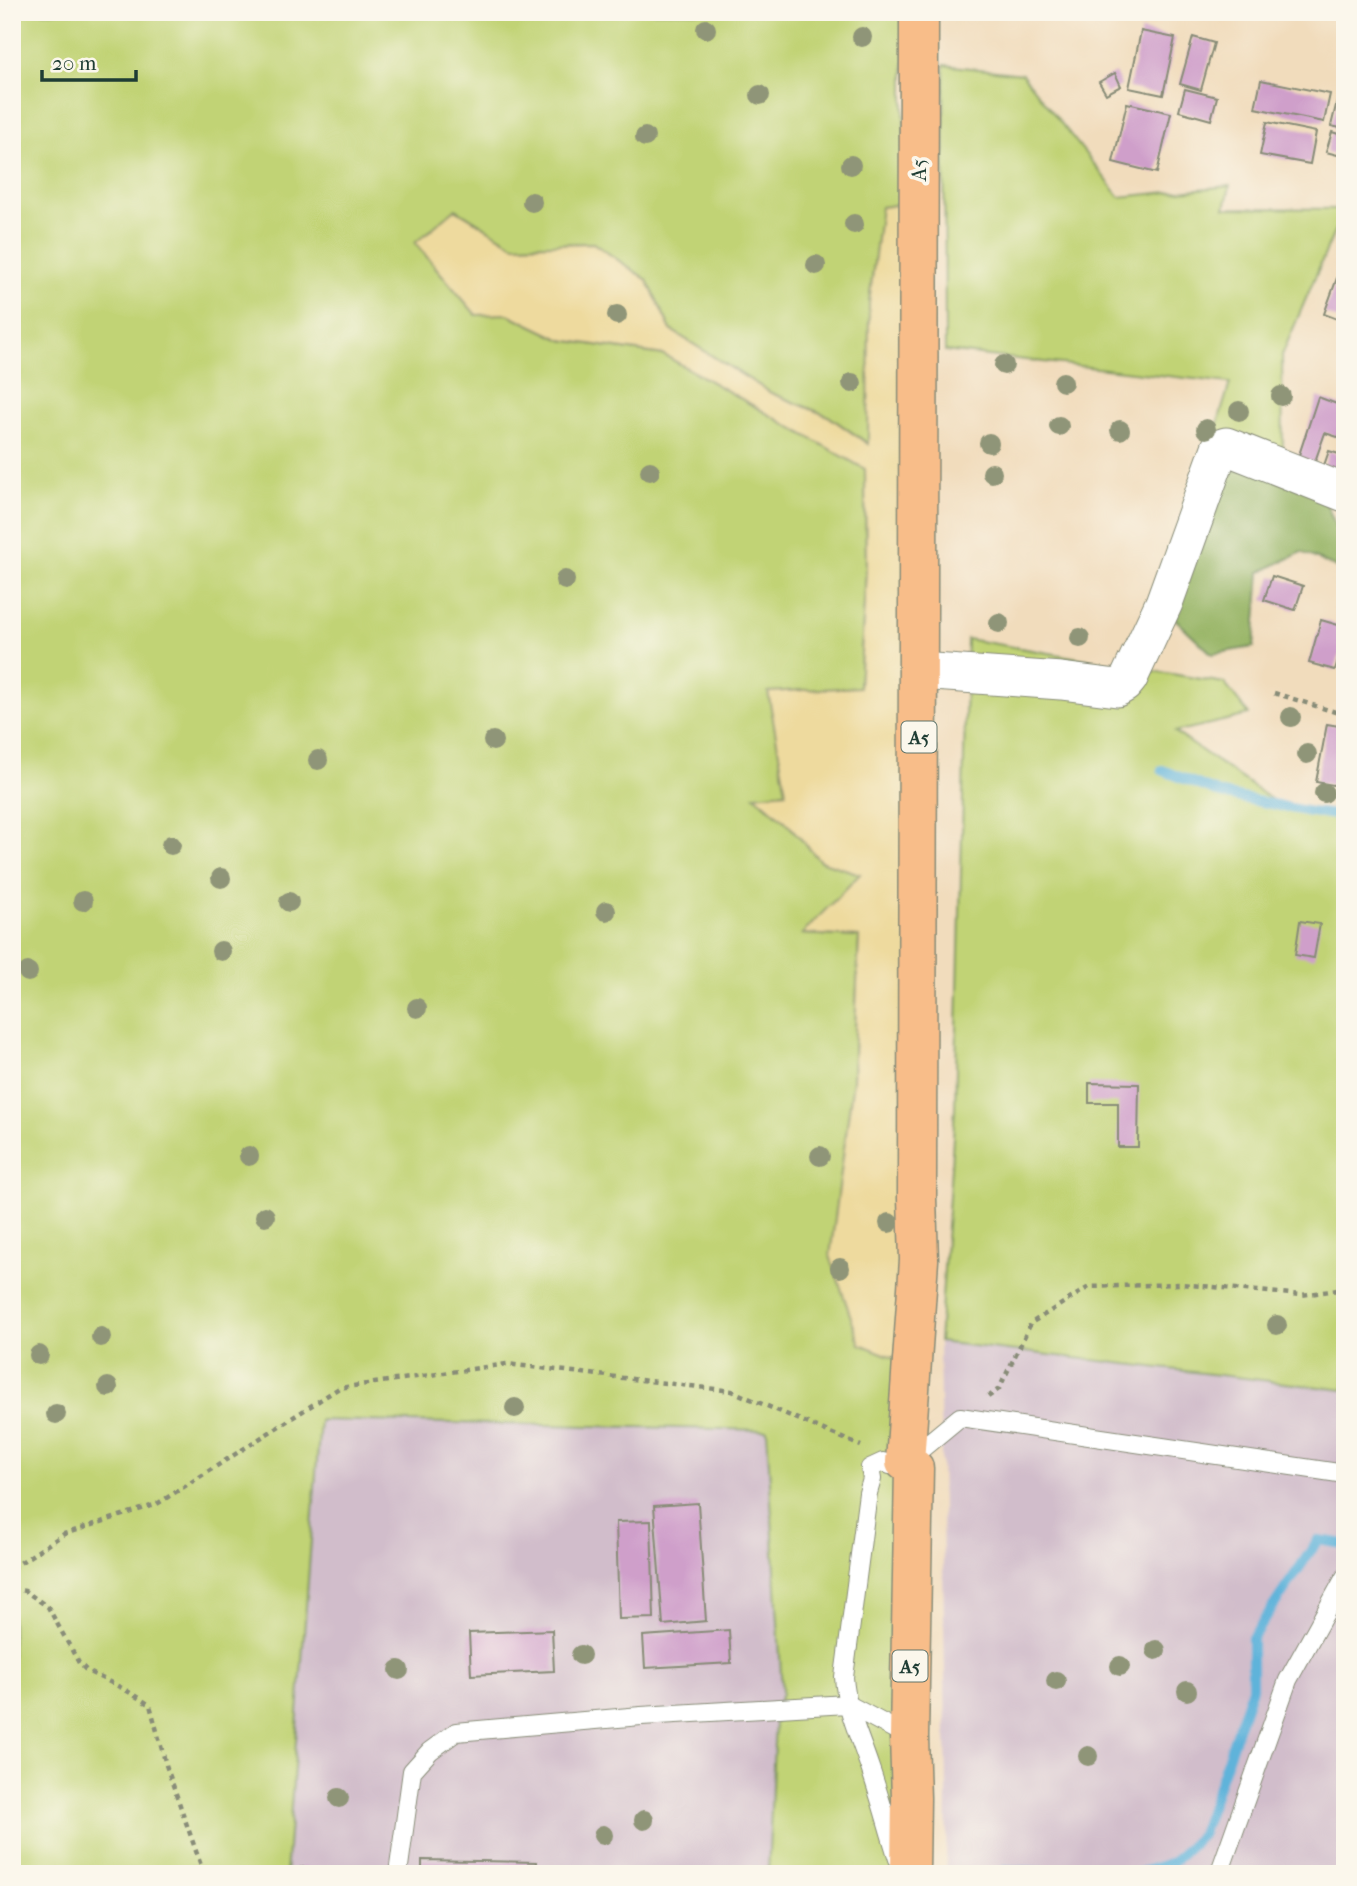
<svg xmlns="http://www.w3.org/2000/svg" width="1357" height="1886" font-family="'IM FELL French Canon',serif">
<rect width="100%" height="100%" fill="#fbf7ec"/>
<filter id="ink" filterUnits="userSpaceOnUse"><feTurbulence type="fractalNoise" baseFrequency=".0143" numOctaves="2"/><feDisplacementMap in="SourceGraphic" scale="14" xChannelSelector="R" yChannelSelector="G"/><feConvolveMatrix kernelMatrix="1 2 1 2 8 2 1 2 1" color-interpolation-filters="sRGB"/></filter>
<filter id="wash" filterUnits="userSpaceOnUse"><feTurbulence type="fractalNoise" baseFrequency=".00686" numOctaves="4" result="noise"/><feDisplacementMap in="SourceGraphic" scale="28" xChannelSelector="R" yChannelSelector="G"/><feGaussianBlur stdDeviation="1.57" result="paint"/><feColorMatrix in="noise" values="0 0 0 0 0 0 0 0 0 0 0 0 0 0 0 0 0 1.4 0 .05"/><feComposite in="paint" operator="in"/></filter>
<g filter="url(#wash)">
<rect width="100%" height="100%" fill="#f1dcbc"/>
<path fill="#d1bdcb" d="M939 1342 1345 1390V1874H946L947 1788Z
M320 1420 767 1430 782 1692 775 1721 768 1874H286Z"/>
<path fill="#c1d375" stroke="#708854" stroke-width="2" d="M12 12H904V204L881 208 869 303V444L828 416 771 393 671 330 647 280 593 243 514 245 456 209 476 314H508L562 340 664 355 865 469 866 571 859 688 786 792 755 796 787 823 820 861 861 874 803 934 859 937 853 1080 919 1368 906 1874H768L775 1721 782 1692 767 1430 320 1420 286 1874H12Z
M944 65 1022 74 1120 197 1230 186 1225 208 1344 209 1282 355 1283 461 1215 432 1230 383 945 351Z
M967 639 1224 683 1249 715 1175 732 1275 802 1278 806 1345 816V1390L939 1342 955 1108Z"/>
<path fill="#98b566" stroke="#5c794d" stroke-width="2" d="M1256 465 1322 493 1338 532 1345 536V572L1302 552 1260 572 1254 647 1212 654 1174 618 1223 473Z"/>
<path fill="#eeda9e" stroke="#868c69" stroke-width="2" d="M904 204 919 1368 860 1344 830 1256 853 1080 859 937 802 934 860 874 820 861 787 823 755 795 786 792 768 692 859 687 866 571 865 469 664 355 562 340 508 314 476 315 415 243 455 209 514 245 593 243 647 280 671 330 771 393 828 416 868 444 869 303 881 207Z"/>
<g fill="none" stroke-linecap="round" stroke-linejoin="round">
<path stroke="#5eb3da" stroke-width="10" d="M1162 770 1222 794 1310 812 1345 816
M1006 1870 1069 1874
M1136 1874 1173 1862 1201 1835 1252 1688V1638L1318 1540 1345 1544"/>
</g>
<g id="blocks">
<path fill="#cf9fca" d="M1141 31 1175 38 1163 95 1129 88Z
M1193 37 1214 43 1201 90 1180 84Z
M1115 73 1121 86 1106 94 1099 82Z
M1261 80 1330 94 1324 122 1255 108Z
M1342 81 1345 82V129L1331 126Z
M1185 89 1217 97 1211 120 1179 111Z
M1127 103 1171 113 1157 173 1113 162Z
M1267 122 1316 132 1310 164 1260 155Z
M1332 132 1345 136V157L1326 152Z
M1341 267 1345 268V322L1324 314Z
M1318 397 1345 407V478L1322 471 1329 451 1339 454 1344 439 1325 433 1313 467 1297 461Z
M1272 576 1303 586 1295 610 1264 600Z
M1321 620 1345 627V636L1335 670 1309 663Z
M1327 724 1345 727V787L1316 782Z
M1300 921 1320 924 1314 958 1295 955Z
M1089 1083 1139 1084 1138 1147H1118V1103H1089Z
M698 1503 706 1621 663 1625 654 1506Z
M651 1521 654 1618 619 1619 616 1522Z
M552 1630 554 1671 471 1675 469 1633Z
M729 1630 731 1663 645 1668 643 1636Z
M422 1860 537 1862V1874H422Z
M301 1867 325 1869 324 1874H300Z"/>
</g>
</g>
<g filter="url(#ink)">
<use href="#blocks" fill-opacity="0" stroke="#888c78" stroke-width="2"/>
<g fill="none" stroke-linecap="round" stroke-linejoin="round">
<g stroke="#888c78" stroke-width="20">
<path id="service" d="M908 1460 960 1417 1345 1474
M898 1859C888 1828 880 1796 869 1765 859 1735 846 1709 844 1677L868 1493 872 1479 870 1468 883 1462 890 1465 902 1466 905 1470
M398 1874 412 1771 430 1751 456 1732 641 1716 847 1704 909 1737
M1219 1874 1288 1680 1345 1577"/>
</g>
<g stroke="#888c78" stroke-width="39">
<path id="minor" d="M919 671 1061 681 1117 688 1124 684 1129 678 1164 603 1220 448 1226 446 1345 493"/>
</g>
<g stroke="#888c78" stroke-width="41">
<path id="trunk" d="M910 1874 911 1798 909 1737 914 1468 905 1462 919 1260 917 1198 919 12"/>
</g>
<path stroke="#888c78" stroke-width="4.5" stroke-dasharray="5 5" stroke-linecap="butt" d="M1274 693 1345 715
M988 1397 999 1389 1031 1323 1089 1287 1180 1284 1302 1295 1345 1289
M12 1568 64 1534 157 1504 339 1388 507 1364 732 1391 861 1446
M12 1589 25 1591 48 1607 79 1663 87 1671 124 1689 150 1705 166 1765 204 1874"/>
<use href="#service" stroke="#fff" stroke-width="18"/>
<use href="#minor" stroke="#fff" stroke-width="37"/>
<use href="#trunk" stroke="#f8bd89" stroke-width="38"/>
</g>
<g fill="#8f9578">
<circle cx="706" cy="29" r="10"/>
<circle cx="862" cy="37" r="10"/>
<circle cx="760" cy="95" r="10"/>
<circle cx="645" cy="137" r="10"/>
<circle cx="851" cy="165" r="10"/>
<circle cx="532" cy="202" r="10"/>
<circle cx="854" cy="224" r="10"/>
<circle cx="816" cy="265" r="10"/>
<circle cx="617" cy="315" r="10"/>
<circle cx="1004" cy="365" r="10"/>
<circle cx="1063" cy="382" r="10"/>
<circle cx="852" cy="383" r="10"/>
<circle cx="1281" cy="396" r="10"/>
<circle cx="1239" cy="411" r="10"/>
<circle cx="1059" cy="426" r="10"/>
<circle cx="1206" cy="429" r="10"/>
<circle cx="1120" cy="430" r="10"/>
<circle cx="989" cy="443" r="10"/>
<circle cx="650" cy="471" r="10"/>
<circle cx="992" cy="473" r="10"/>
<circle cx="565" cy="580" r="10"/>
<circle cx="999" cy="623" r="10"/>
<circle cx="1080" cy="638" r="10"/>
<circle cx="1291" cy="717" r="10"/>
<circle cx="493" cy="741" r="10"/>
<circle cx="1307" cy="754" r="10"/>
<circle cx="318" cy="760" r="10"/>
<circle cx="1324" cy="793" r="10"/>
<circle cx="171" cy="845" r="10"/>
<circle cx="221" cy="878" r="10"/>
<circle cx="83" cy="901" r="10"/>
<circle cx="289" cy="902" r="10"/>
<circle cx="606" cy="911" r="10"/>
<circle cx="221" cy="951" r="10"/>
<circle cx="28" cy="972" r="10"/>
<circle cx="417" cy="1008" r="10"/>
<circle cx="249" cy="1156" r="10"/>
<circle cx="820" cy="1156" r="10"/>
<circle cx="265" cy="1216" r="10"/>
<circle cx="889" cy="1223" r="10"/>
<circle cx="840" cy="1268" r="10"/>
<circle cx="1277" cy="1325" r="10"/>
<circle cx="101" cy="1337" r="10"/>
<circle cx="39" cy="1355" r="10"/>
<circle cx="108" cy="1387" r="10"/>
<circle cx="515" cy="1408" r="10"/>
<circle cx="56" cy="1414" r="10"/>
<circle cx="1156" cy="1650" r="10"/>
<circle cx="581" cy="1655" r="10"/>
<circle cx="1120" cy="1666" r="10"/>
<circle cx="399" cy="1670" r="10"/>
<circle cx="1056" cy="1681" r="10"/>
<circle cx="1187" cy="1691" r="10"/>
<circle cx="1088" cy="1756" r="10"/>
<circle cx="339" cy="1798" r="10"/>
<circle cx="644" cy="1820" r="10"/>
<circle cx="603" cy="1835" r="10"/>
</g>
</g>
<g text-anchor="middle" stroke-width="7" stroke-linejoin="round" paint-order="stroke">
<g fill="#fbf7ec" stroke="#61756b" stroke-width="2">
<rect x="901.5" y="721.5" width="35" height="31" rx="5"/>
<rect x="892.5" y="1650.5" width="35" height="31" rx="5"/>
</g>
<g font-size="19" font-weight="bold" fill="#1f3d34">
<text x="919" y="744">A5</text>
<text x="910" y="1673">A5</text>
</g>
<g font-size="21" fill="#1f3d34" stroke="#fbf7ec">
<text transform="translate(919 170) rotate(-90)" y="7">A5</text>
</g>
</g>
<rect width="1357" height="1886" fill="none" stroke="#fbf7ec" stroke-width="42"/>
<path d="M42 70v10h94v-10" fill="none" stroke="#1f3d34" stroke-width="3.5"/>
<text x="52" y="70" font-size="21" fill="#1f3d34" stroke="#fbf7ec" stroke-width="5" paint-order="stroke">20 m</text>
</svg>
